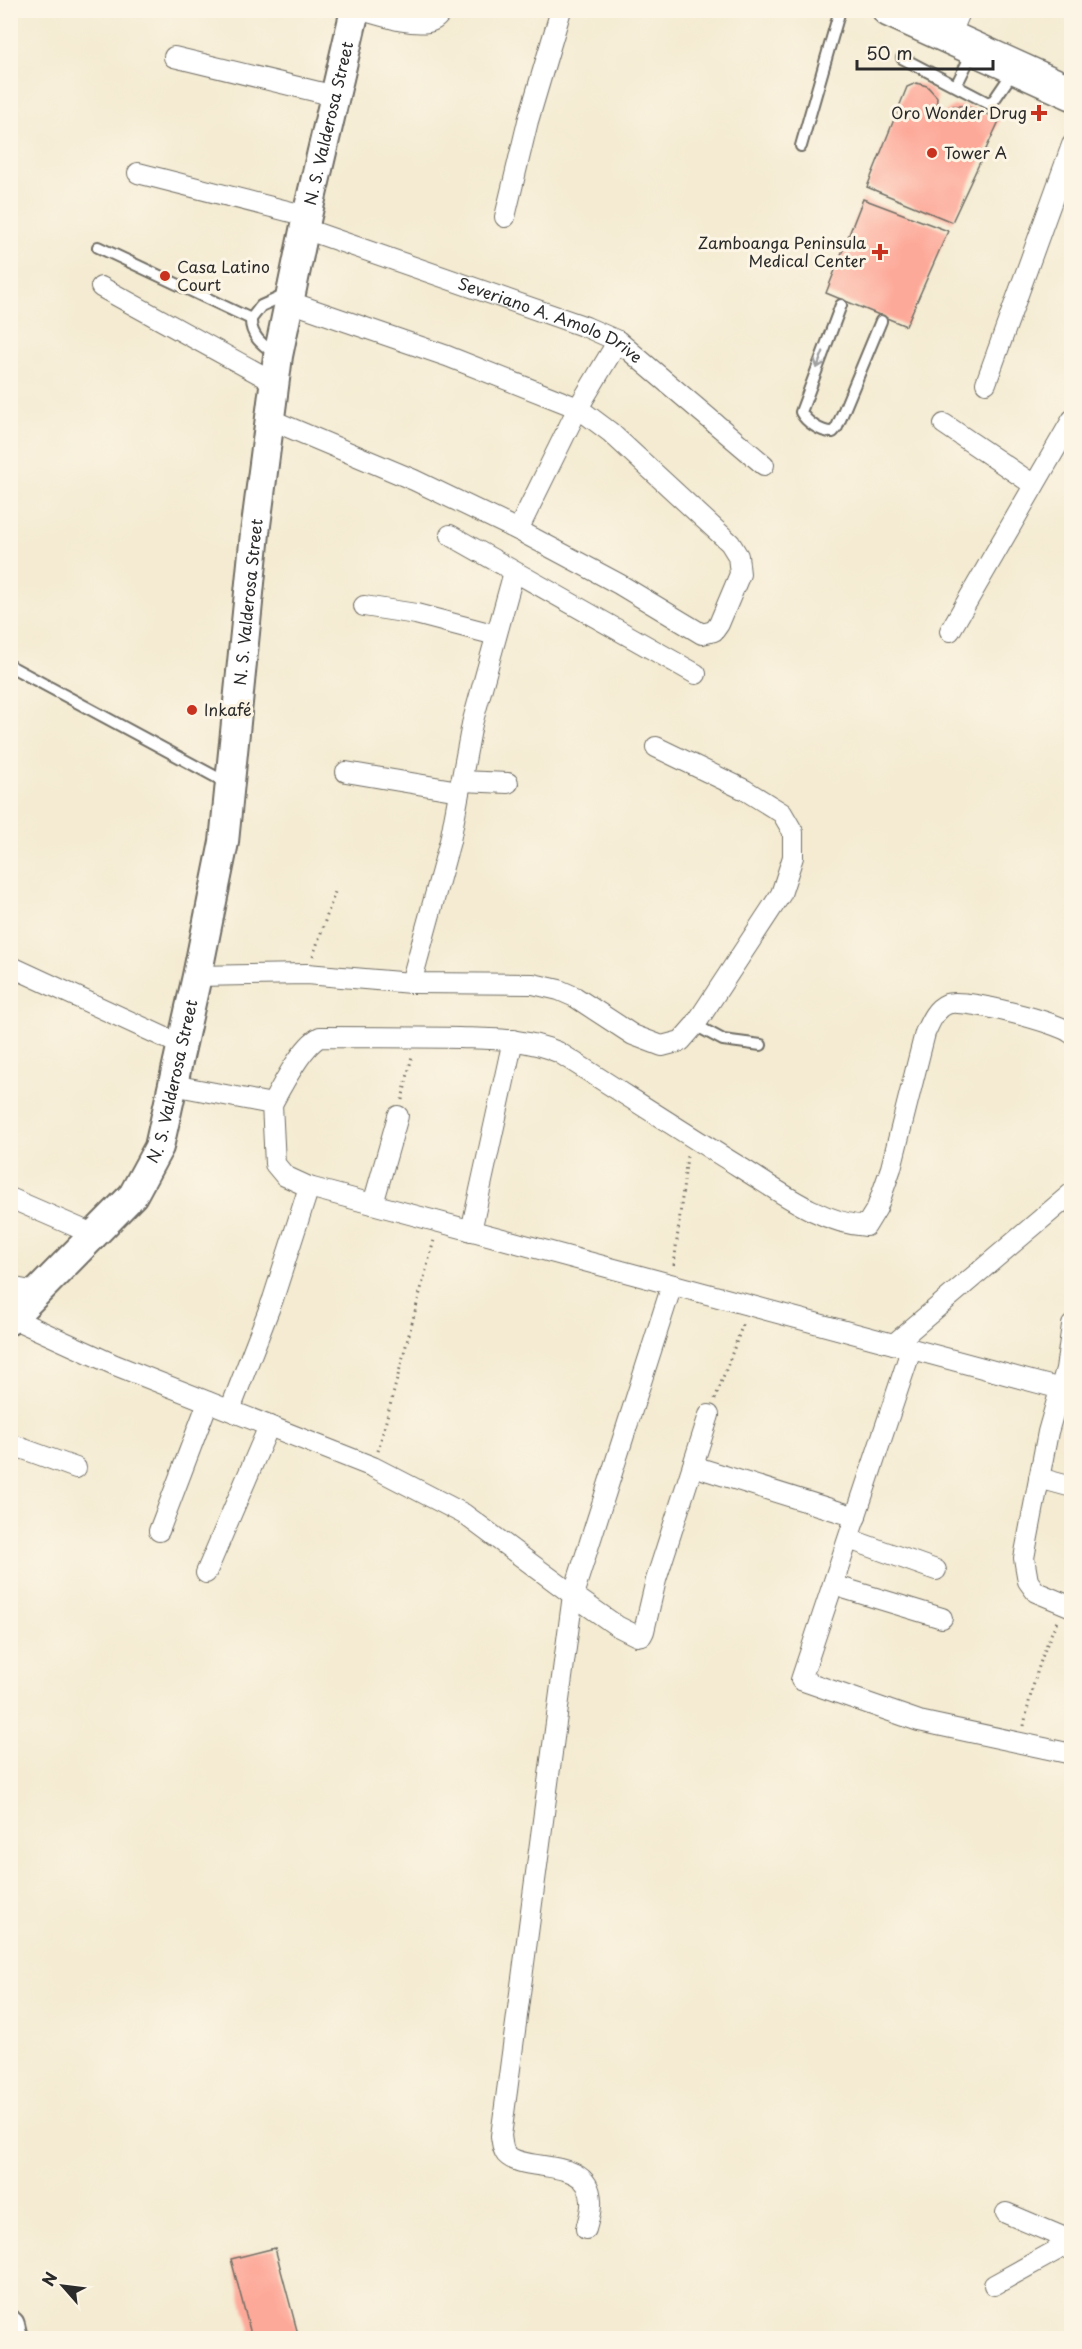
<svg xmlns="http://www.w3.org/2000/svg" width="1082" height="2349" font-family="'Playpen Sans',sans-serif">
<rect width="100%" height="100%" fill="#fcf5e5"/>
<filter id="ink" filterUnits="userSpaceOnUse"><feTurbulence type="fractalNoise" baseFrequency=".0167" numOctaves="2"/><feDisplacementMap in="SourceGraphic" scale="12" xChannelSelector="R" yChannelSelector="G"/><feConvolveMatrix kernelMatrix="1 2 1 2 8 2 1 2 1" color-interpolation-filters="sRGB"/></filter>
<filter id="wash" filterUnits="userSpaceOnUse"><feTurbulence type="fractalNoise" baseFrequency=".008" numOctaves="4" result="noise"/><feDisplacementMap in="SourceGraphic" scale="24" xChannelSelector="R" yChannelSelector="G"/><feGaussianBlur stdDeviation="1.35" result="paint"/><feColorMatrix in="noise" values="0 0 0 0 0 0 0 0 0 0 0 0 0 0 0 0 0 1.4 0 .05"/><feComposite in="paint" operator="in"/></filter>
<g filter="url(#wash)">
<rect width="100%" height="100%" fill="#f4ebd2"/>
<g id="blocks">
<path fill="#fda999" d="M916 83 927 86 937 97 936 111 943 114 953 106H965L1000 119 952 222 867 187 907 87Z
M863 199 948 231 906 326 826 293Z
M275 2248 299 2338H252L231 2259Z"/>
</g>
</g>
<g filter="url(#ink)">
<use href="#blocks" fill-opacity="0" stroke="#716e65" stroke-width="1.5"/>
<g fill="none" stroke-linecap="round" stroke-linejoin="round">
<g stroke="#716e65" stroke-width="14">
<path id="lane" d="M902 58 988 103 994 100 1013 72
M956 86 973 51
M801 146 840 10
M98 247 251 319 261 306 288 294
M841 305 801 412C806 422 822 433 833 432L837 427 881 321
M251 319C250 336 263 345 275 354
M10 666 229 784
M695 1025 723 1040 761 1045"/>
</g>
<g stroke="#716e65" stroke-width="22">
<g id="street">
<path d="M361 10C381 15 407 25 428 22 435 21 439 16 443 10"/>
<path d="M949 38 961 10"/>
<path d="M174 57 335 96"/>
<path d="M138 173 307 216"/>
<path d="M505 217 528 121 561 10"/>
<path id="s1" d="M305 229 586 327 618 341 764 465"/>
<path d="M101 287 274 382"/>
<path d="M986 383 1072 145"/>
<path d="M269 419 414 480 518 530 619 584 702 634 714 631 719 624 740 574 738 556 730 543 610 432 578 408 447 356 290 302"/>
<path d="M944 424 1034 485"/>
<path d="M518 530 578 408 618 341"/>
<path d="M450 535 696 674"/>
<path d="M364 606 416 614 496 635"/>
<path d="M950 631 1072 420"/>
<path d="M346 772 459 791"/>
<path d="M461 781 508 783"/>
<path d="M10 966 181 1045"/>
<path d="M197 976 307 974 411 983 533 984 559 990 575 997 633 1035 662 1046 681 1041 695 1025 781 894 793 857V832L782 813 745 790 656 747"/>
<path d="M411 983 450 841 472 724 514 572"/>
<path d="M173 1085 272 1104 275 1164 285 1176 309 1187 1061 1389"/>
<path d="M272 1104C281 1087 303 1045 320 1037 366 1037 412 1037 459 1038 495 1039 524 1038 558 1052 620 1091 681 1131 743 1169 780 1192 821 1223 866 1226L877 1208 891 1168 925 1033C930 1022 935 1009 947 1004 962 998 1059 1022 1072 1034"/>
<path d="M10 1198 95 1235"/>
<path d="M373 1204 398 1116"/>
<path d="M471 1231 513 1040"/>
<path d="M10 1287 36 1292"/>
<path d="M12 1318 115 1365 373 1467 464 1514 573 1595 617 1626 637 1636 642 1635 644 1631 656 1580 709 1415"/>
<path d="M1072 1325 1066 1369 1048 1432 1024 1558 1028 1581 1036 1592 1072 1607"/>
<path d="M894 1344 1072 1193"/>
<path d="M911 1350 801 1680 919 1721 1072 1754"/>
<path d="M230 1410 273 1299 309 1187"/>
<path d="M10 1444 76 1468"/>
<path d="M693 1466 856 1517"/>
<path d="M1039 1478 1072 1487"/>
<path d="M159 1531 208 1402"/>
<path d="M849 1539 936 1570"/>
<path d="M206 1573 269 1426"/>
<path d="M833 1585 942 1618"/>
<path d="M1006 2213 1072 2241"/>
<path d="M586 2229C588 2221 592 2210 591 2201 590 2155 524 2174 506 2154 502 2149 502 2141 501 2136L573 1595 672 1285"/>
<path d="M994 2285 1059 2249 1072 2245"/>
</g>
</g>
<g stroke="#716e65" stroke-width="32">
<g id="secondary">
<path id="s2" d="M10 1320 133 1195 159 1147 197 976 224 842 255 533 278 356 307 216 355 10"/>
<path d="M10 2325 13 2338"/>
</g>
</g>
<g stroke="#716e65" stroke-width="36">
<path id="highway" d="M889 10 1072 93"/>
</g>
<path stroke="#716e65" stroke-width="3" stroke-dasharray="1.5 4.5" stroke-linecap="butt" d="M313 956 336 889
M402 1100 412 1056
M674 1265 687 1156
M715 1399 743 1324
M378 1451 434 1240
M1024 1726C1031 1689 1041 1655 1057 1621"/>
<use href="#lane" stroke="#fff" stroke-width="10"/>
<use href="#street" stroke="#fff" stroke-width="20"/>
<use href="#secondary" stroke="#fff" stroke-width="28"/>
<use href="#highway" stroke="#fff" stroke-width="33"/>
</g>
<defs><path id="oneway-shaft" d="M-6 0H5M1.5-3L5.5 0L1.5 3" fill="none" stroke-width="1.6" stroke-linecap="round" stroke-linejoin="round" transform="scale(1.5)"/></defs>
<use stroke="#a0a0a0" href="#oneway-shaft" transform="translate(820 360) rotate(111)"/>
</g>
<g fill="#c8321e" stroke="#fcf5e5" stroke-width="2">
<path d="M1036 104h6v6h6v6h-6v6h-6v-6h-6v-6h6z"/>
<circle cx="932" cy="153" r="6"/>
<path d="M877 243h6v6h6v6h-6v6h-6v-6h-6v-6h6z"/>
<circle cx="165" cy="276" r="6"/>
<circle cx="192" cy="710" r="6"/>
</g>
<g text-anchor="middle" stroke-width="6" stroke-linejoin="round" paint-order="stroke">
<g font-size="16" fill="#2b2b2b" stroke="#fcf5e5" text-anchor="start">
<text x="1027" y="119" text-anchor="end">Oro Wonder Drug</text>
<text x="944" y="159">Tower A</text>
<text x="866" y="249" text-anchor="end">Zamboanga Peninsula<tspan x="866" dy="18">Medical Center</tspan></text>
<text x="177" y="273">Casa Latino<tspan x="177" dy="18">Court</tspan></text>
<text x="204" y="716">Inkafé</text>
</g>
<g font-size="16" fill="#2b2b2b" stroke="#fcf5e5">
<text dy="6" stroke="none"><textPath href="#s2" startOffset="1269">N. S. Valderosa Street</textPath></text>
<text dy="6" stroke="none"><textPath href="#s1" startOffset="262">Severiano A. Amolo Drive</textPath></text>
<text dy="6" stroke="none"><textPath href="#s2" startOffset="783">N. S. Valderosa Street</textPath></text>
<text dy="6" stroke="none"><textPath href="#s2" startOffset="297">N. S. Valderosa Street</textPath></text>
</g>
</g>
<rect width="1082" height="2349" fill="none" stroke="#fcf5e5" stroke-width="36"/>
<g transform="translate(63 2286) rotate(298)" stroke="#fcf5e5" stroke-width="4.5" paint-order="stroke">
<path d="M0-4.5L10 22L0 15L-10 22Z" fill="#2b2b2b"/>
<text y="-9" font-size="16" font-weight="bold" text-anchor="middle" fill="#2b2b2b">N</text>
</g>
<path d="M857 60v9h136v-9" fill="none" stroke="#2b2b2b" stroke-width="3"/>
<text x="866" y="60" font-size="18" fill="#2b2b2b" stroke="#fcf5e5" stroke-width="4.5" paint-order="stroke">50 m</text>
</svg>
